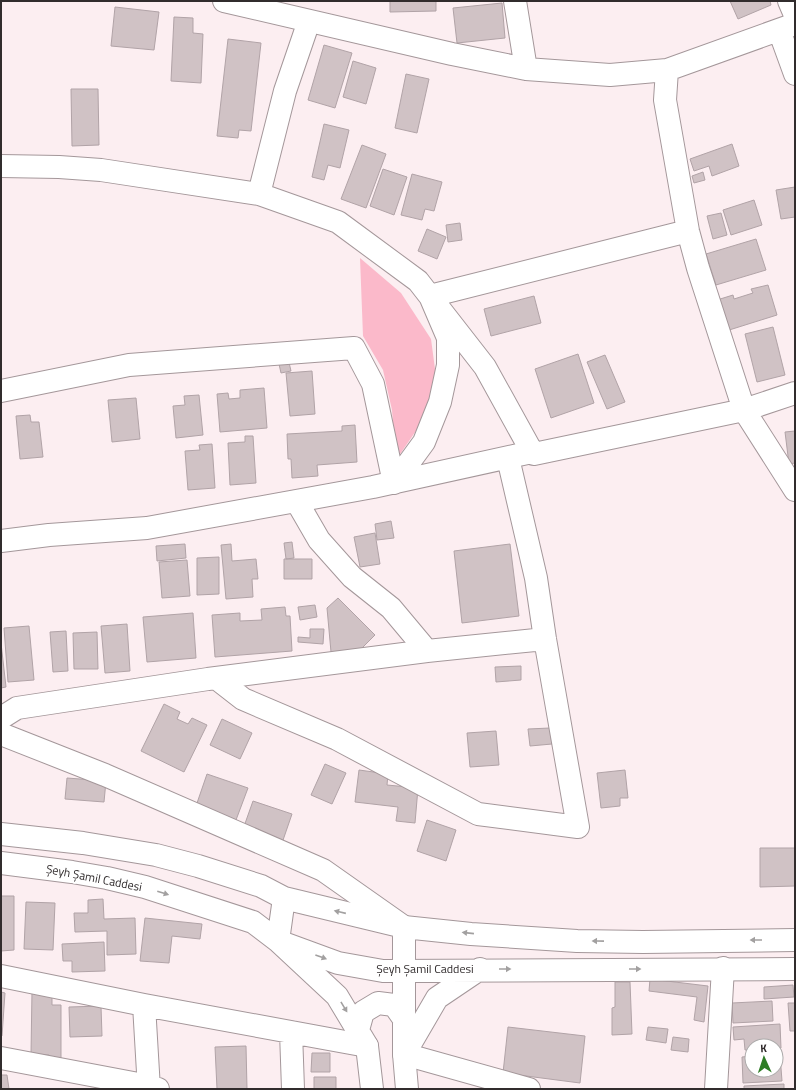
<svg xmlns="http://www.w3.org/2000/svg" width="796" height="1090" font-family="'Titillium Web',sans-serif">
<rect width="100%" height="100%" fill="#fceef1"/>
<path fill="#fbb9ca" d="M360 258 401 293 431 339 437 384 422 422 396 460 392 410 383 370 363 336Z"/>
<path fill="#d0c2c5" stroke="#b1a3a7" d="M390 1H436V11L390 12Z
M730 1H770L771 5 738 19Z
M502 3 505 38 457 43 453 8Z
M115 7 159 12 154 50 111 46Z
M174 17 193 18V33L203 34 201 83 171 81Z
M228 39 261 43 251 131 239 130 238 138 217 136Z
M324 45 352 53 335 108 308 100Z
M353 61 376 68 366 104 343 97Z
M406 74 429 79 417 133 395 128Z
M71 89H98L99 145 72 146Z
M324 124 349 130 340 168 328 165 324 180 312 177Z
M732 144 739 166 712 176 709 166 694 171 690 159Z
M362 145 386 154 366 208 341 199Z
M383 169 407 177 394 215 370 206Z
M703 172 705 180 694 183 692 176Z
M412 174 442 182 434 211 425 209 422 220 401 215Z
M795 187V217L781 219 776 190Z
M754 200 762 225 731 235 723 210Z
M721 213 727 235 713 239 707 216Z
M460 223 462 240 448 242 446 225Z
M427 229 446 237 437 259 418 251Z
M756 239 766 270 716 285 706 254Z
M768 285 777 315 726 331 717 300 733 295 734 299 753 293 751 289Z
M534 296 541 323 491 336 484 309Z
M773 327 785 375 757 382 745 334Z
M287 354 291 371 281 373 277 355Z
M578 354 594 403 551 418 535 369Z
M605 355 625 402 607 409 587 362Z
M312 371 315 414 290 416 286 373Z
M264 388 267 428 220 432 217 394 228 393 229 399 240 398V390Z
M199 395 203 435 176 438 173 406 185 405 184 396Z
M136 398 140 439 112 442 108 400Z
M30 415 31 422H39L43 457 20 459 16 416Z
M355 425 357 462 317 465 318 476 292 478 291 459H288L287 434 342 431V426Z
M795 431V463L789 464 785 432Z
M245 436H253L256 483 230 485 228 443 245 442Z
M212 444 215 488 188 490 185 451 200 450 199 445Z
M391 521 394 538 377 540 375 524Z
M375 533 380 564 360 567 354 537Z
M292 542 294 558 286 559 284 543Z
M185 544 186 558 157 561 156 546Z
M231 544 232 561 256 559 258 579H252L253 597 226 599 221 545Z
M510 544 519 616 462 623 454 551Z
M219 557V594L197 595V558Z
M284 559H312V579H284Z
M187 560 190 596 162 598 159 562Z
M338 598 375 635 361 649 331 652 327 608Z
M315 605 317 617 300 620 298 607Z
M285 607 286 616H290L292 651 215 657 212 615 240 613V621L262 620 261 609Z
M193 613 196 658 147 662 143 617Z
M127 624 130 671 105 673 101 626Z
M29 626 34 680 8 682 4 628Z
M310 629H324L323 644 298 642V637L310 638Z
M66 631 68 671 53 672 50 632Z
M97 632 98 669H74L73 633Z
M1 643 6 687 1 688Z
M521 666V680L496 682 495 667Z
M164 704 180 712 177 719 188 724 192 718 207 725 184 772 141 751Z
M222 719 252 733 240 759 210 745Z
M550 728 552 744 530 746 528 729Z
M496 731 499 765 470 767 467 733Z
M325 764 346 773 332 804 311 795Z
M359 770 388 774 387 785 418 788 415 823 396 821 398 807 355 802Z
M625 770 628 798H620V806L601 808 597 773Z
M207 774 248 788 236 820 196 806Z
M67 778 106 781 104 802 65 799Z
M253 801 292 814 281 846 242 832Z
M427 820 456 830 446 861 417 851Z
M760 848H795V886L760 887Z
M1 896H14V950L1 951Z
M103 899 104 919 135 918 136 954 107 955V931L75 932 74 913H88V900Z
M26 902 55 903 53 950 24 949Z
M145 918 202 924 200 939 172 936 169 963 140 961Z
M104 942 105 971 72 972V961H63L62 944Z
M650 979 708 986 704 1022 694 1020 697 997 649 991Z
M615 982H630L632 1034 612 1035V1008L615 1007Z
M793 985 794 997 764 999V987Z
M32 991H52V1005H61V1060H49V1055L31 1054Z
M1 992 5 993 2 1036H1Z
M772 1001 773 1021 733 1023 732 1003Z
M788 1003H795V1031H790Z
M101 1006 102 1036 70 1037 69 1007Z
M780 1024 781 1048 776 1049V1046H752V1050H745L744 1039 734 1040 733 1027Z
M508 1027 585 1036 580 1083 503 1073Z
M648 1027 668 1029 666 1043 646 1040Z
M673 1037 689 1039 688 1052 671 1050Z
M246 1046 247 1089H217L215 1047Z
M312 1053H330V1072H311Z
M776 1055H780L782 1081 743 1083 742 1057 752 1056V1070H776Z
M1 1075H7L9 1089H1Z
M314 1077H336V1089H314Z
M784 1084V1089H744V1086Z"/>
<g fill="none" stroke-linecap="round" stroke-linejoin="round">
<g stroke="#a4979a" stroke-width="24">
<path id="minor" d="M224 1 452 54 526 69 610 75 667 70 795 24
M515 1 526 69
M789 1 795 15
M779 30 795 74
M667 70 665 100 688 231 698 268 744 410 795 490
M1 166 59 167 101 170 259 194 338 222 418 281 485 367 532 452
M259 194 285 91 309 21
M1 391 129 365 354 348 373 384 394 483
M394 483 424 442 440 402 448 365V338L430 296 688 231
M1 541 49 535 147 528 373 487 532 452 534 454 744 410 795 393
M427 651 545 639
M216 678 243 699 337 739 478 814 578 827 545 639 536 578 508 458
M1 718 17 708 208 679 427 651 391 608 352 577 319 540 297 502
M1 734 105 775 323 870 404 927
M1 976 144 1005 367 1046
M144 1005 149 1089
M291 1032 293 1089
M404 1054 529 1089
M1 1058 149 1086 158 1089
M716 1089 723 968"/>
</g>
<g stroke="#a4979a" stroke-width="24">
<path id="major" d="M1 834 83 843 156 855 198 866 261 886 284 898 404 927 471 934 577 941 643 942 795 940
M1 863 72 872 107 878 145 887 253 922 278 941 338 963 383 971 795 969
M284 898 278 941 337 996 367 1046 372 1089
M404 927V1054L407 1089
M358 1030 363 1012 378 1003 394 1005 404 1019
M405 1053 437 998 480 969"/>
</g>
<use href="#minor" stroke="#fff" stroke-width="22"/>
<use href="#major" stroke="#fff" stroke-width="22"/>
</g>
<defs><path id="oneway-solid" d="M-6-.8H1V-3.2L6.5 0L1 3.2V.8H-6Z"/></defs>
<g fill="#a2a0a0">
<use href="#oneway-solid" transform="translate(163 893) rotate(17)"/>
<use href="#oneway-solid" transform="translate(340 912) rotate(-167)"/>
<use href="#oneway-solid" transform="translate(468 933) rotate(-174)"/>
<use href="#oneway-solid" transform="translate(756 940) rotate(180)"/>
<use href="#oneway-solid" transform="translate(598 941) rotate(-179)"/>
<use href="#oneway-solid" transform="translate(321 957) rotate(20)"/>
<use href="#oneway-solid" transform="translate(505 969)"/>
<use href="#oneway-solid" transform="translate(635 969)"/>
<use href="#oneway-solid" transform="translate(344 1007) rotate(59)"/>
</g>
<g text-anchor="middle" stroke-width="4" stroke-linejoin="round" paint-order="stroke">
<g font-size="12" fill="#312c2d" stroke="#fff">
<text transform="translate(94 878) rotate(11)" y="4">Şeyh Şamil Caddesi</text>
<text x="425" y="973">Şeyh Şamil Caddesi</text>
</g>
</g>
<rect width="796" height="1090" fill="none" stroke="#312c2d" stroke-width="4"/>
<g transform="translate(764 1058) rotate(357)"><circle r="19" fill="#ffffff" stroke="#adabab"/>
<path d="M0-3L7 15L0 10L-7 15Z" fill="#2e7d26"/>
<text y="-6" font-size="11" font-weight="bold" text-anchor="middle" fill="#312c2d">K</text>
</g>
</svg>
